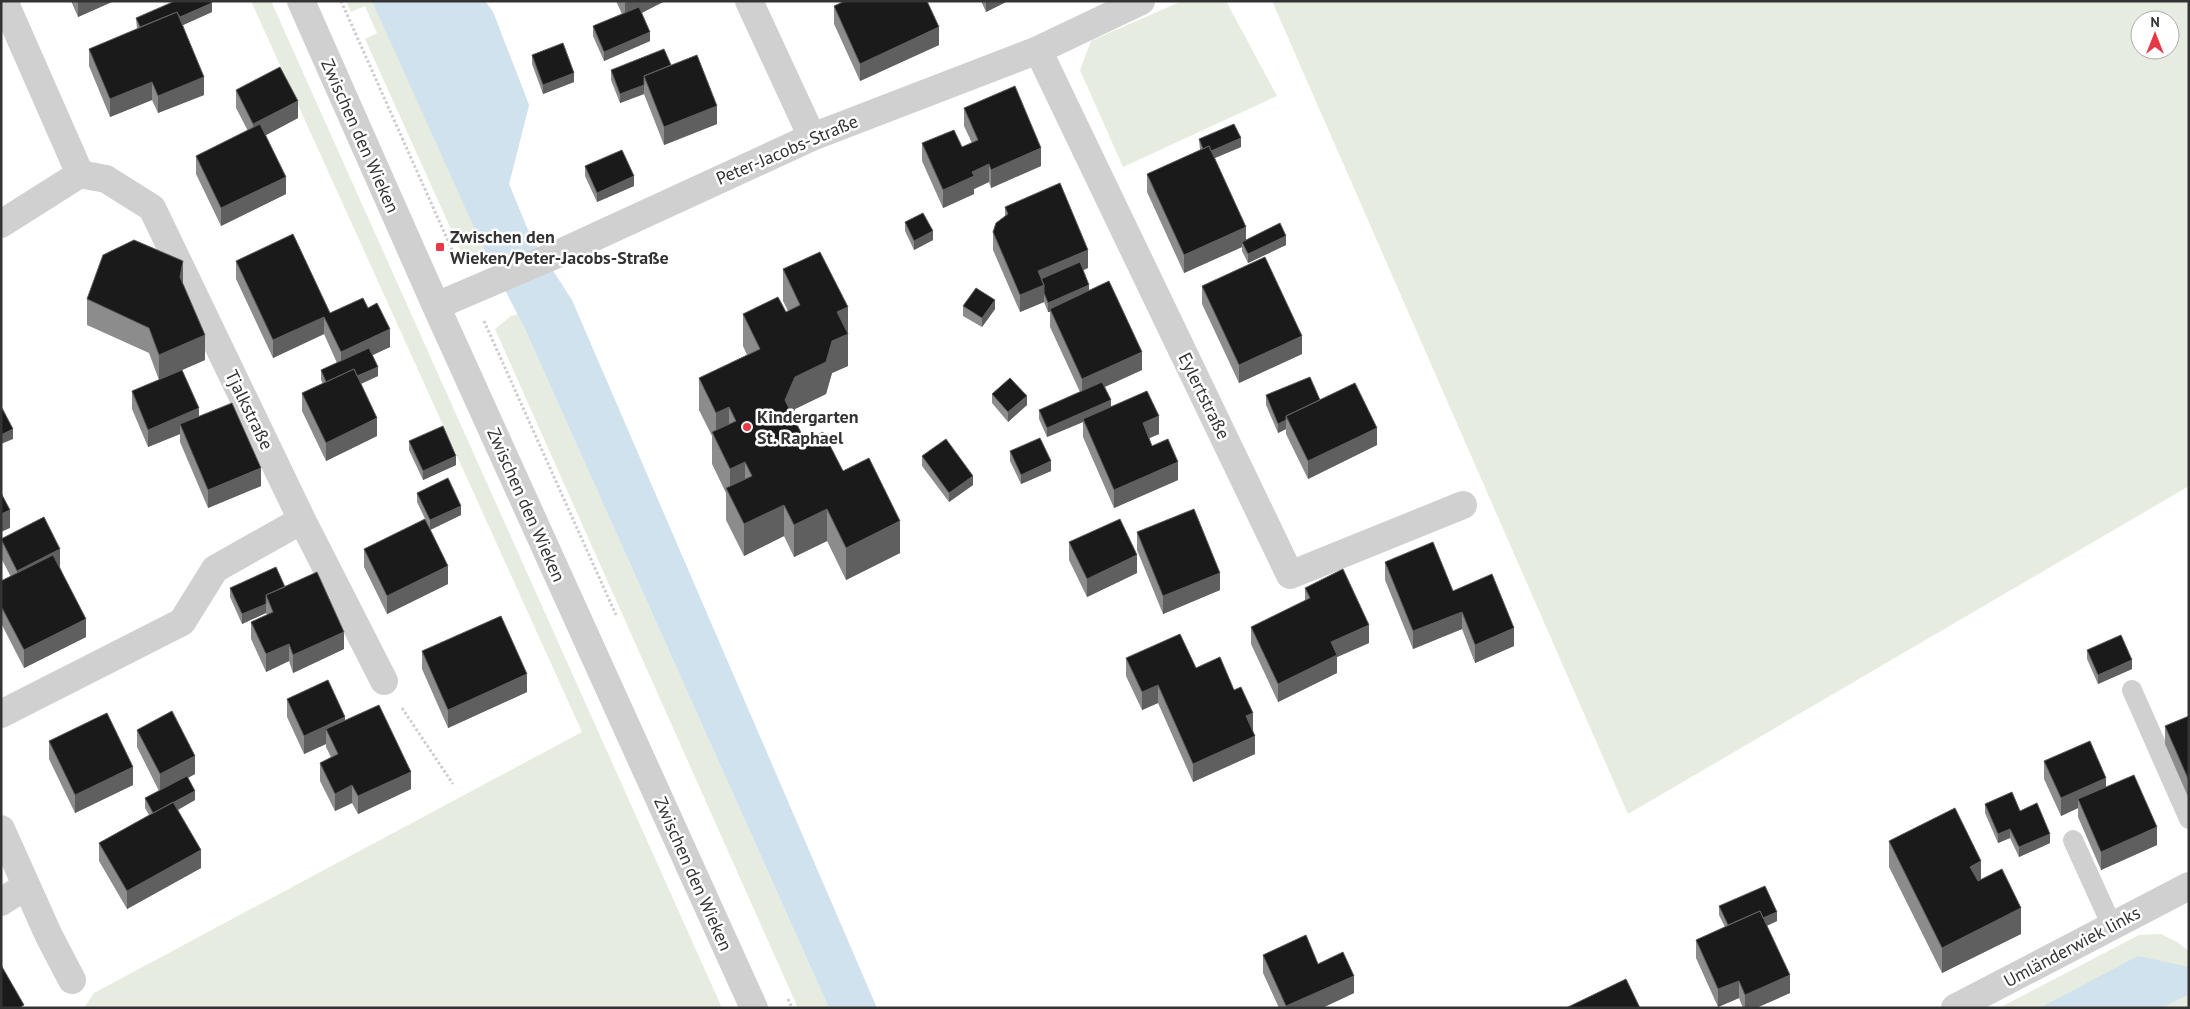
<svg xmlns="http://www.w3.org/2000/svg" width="2190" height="1009" font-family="'PT Sans',sans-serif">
<rect width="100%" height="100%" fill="#fff"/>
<path fill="#e6ecdf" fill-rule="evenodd" d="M251 1H271L722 1008H84L94 993 582 732Z
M346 1H485L493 12 529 105 509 184 530 235 486 255 465 260 365 39 377 33 365 6 351 12Z
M1182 1H1226L1277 96 1123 167 1080 70 1091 41Z
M1272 1H2189V486L1628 814ZM2140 20H2170V50H2140Z
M518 314 524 327 829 1008H798L495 329 511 316Z
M2161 934 2177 942 2189 951V1008H1999L2139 935Z"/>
<path fill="#cfe2ee" d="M372 1H485L493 12 529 105 509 184 530 235 572 300 877 1008H829L524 327 482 245Z
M2138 956 2189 967V994L2162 1008H2040Z"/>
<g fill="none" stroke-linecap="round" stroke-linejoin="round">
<path stroke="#cdcdcd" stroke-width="3" stroke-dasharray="2.5 2.5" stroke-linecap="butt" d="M341 1 457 261
M484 321 616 615
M402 708 453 784
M788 999 792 1008"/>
<path stroke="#d0d0d0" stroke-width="20" d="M2132 690 2189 819
M2073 840 2112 926"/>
<path stroke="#d0d0d0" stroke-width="28" d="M4 1 80 174 106 179 152 208 302 520 384 681
M301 1 436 306 754 1008
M749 1 812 137
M1038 50 1290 575 1463 505
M1 224 80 174
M436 306 560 253 812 137 1038 50 1141 1
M1 714 182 622 215 569 302 520
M1 829 49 936 72 980
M1 902 26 886
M1955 1008 2189 886"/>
</g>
<path fill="#8c8c8c" d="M71 1H114L78 17Z
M616 1H665L642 13 650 41 604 61 593 36V26L622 14Z
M981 1H1008L986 12Z
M834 6 939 45 860 81 834 24Z
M212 12 183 25 204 95 158 113 152 100 110 117 89 66V49L137 29 136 18Z
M532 55 574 82 543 94 532 64Z
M671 65 717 124 664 145 644 94 620 103 611 80V70Z
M236 90 298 118 266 135 286 194 221 226 196 174V156L248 131 236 108Z
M964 108 1041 166 991 188 989 182 974 189V194L943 208 922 161V143L962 147 972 143 964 126Z
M1199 139 1241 147 1215 158 1246 240 1286 245 1248 263 1242 251V247L1184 273 1147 192V174L1200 150Z
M585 166 634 186 597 202 585 176Z
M1005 207 1088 268 1083 270 1089 291 1142 370 1105 387 1111 407 1159 434 1149 438 1152 446 1178 480 1114 508 1083 437V422L1047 437 1039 419V410L1080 392 1050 327V312H1048L1044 302 1020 312 993 250V232L1005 217Z
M905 222 933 240 914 250 905 231Z
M236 261 330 313 368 308 390 347 372 355 378 376 361 384 377 436 326 461 302 411V393L323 384 321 380V370L337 363 324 334 273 358 236 279Z
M783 269 848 366 832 373 826 394 795 409 793 415 805 441 843 471 900 553 846 580 827 541 794 557 784 536 744 556 726 520V493L712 464V436L699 410V378L747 355 743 346V314L786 312 788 311 783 301Z
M183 284 205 360 182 370 199 417 261 486 208 508 180 442V434L148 447 132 409V391L159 380 149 353 87 325V299Z
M1202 286 1302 354 1239 383 1202 304Z
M963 306 995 309 982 327 963 316Z
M992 394 1027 405 1008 422 992 403Z
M1266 395 1320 400 1377 445 1308 479 1286 434V429L1278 433 1266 405Z
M409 441 456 465 423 480 409 450Z
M1010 451 1051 471 1021 484 1010 461Z
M922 456 973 485 949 502 922 466Z
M417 493 461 515 430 530 448 584 387 614 364 567V549L428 525 417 502Z
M1137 532 1220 590 1163 614 1137 550Z
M1 539 60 567 86 637 24 668 1 623V581L11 577 1 558Z
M1069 542 1137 573 1087 597 1069 560Z
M1385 562 1453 591 1514 646 1475 663 1462 629 1413 649 1385 580Z
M285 587 344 649 293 673 289 661 266 672 251 639V622L267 615 266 613 242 624 230 597V588Z
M1305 588 1369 643 1337 657V673L1278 702 1251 644V627L1305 601Z
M2087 650 2132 669 2098 684 2087 659Z
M422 651 527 692 448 728 422 669Z
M1126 658 1196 668 1253 731 1255 754 1193 782 1158 703 1142 710 1126 676Z
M287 699 345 721 411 789 358 814 352 803 335 811 320 781V763L331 757 326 747V744L304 754 287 717Z
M2189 716V799L2165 744V726Z
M137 730 195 774 188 778 195 800 178 810 201 868 127 909 99 861V843L149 815 145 808V798L159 791 137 747Z
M49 741 133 785 75 813 49 759Z
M2044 761 2106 787 2157 845 2101 870 2078 817V808L2061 816 2044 779Z
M1985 804 2020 811 2050 843 2019 857 2010 838 1998 843 1985 813Z
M1889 841 1981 879 2021 934 1942 973 1889 867Z
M1719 906 1777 921 1767 926 1790 993 1756 1008H1743L1739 998 1718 1007 1696 958V940L1725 927 1719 915Z
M1263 955 1318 964 1354 993 1322 1008H1279L1263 973Z"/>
<path fill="#5f5f5f" d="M78 1H114L78 17Z
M628 1H665L625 21V3Z
M986 1H1008L986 12Z
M212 3V12L143 43V33Z
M939 27V45L860 81V64Z
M650 32V41L604 61V52Z
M574 73V82L543 94V85Z
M204 77V95L158 113V96Z
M152 82V100L110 117V99Z
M644 85V94L620 103V94Z
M298 101V118L253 142V124Z
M717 106V124L664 145V127Z
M1241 138V147L1205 162V153Z
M1041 148V166L991 188V170Z
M989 164V182L974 189V194L943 208V190L972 172Z
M634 176V186L597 202V193Z
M286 177V194L221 226V208Z
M1246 227V245L1242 242V247L1184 273V255Z
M933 231V240L914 250V241Z
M1286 236V245L1248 263V254Z
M1088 250V268L1044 287V302L1020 312V295L1038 271Z
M183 261V286L180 277Z
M1089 285V294L1050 309V312H1048V303Z
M995 300V309L982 327V318Z
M848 307V366L832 373 826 394 795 409 785 432V400L795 377 837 312Z
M324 317V334L273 358V340Z
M390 329V347L341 370V352Z
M205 335V360L159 380V355Z
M1302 336V354L1239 383V365Z
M1142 352V370L1082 397V379Z
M378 367V376L329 398V389Z
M1027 396V405L1008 422V412Z
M1111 400V409L1083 419V422L1047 437V428Z
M729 407V439L716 441V413Z
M199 408V425L180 424V434L148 447V430Z
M1159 416V434L1143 441V423Z
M377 418V436L326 461V443Z
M1286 420V429L1278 433V424Z
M1377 428V445L1308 479V461Z
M13 429V439L1 444V435Z
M456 456V465L423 480V471Z
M1051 461V471L1021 484V475Z
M745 462V494L730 496V469Z
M1178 462V480L1114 508V490Z
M261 468V486L208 508V490Z
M973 476V485L949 502V493Z
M784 505V536L744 556V524Z
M461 506V515L430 530V520Z
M827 509V541L794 557V525Z
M10 510V528L1 532V514Z
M900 521V553L846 580V548Z
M60 549V567L17 589V571Z
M1137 555V573L1087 597V579Z
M448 566V584L387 614V596Z
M1220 573V590L1163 614V596Z
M266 604V613L242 624V614Z
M1462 612V629L1413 649V631Z
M86 619V637L24 668V650Z
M1369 625V643L1337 657V673L1278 702V684L1331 642Z
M1514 628V646L1475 663V645Z
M344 632V649L293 673V655Z
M289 644V661L266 672V654Z
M2132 660V669L2098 684V675Z
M527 674V692L448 728V710Z
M1158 685V703L1142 710V692Z
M1253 713V731L1246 734V716Z
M345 717V735L326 729V744L304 754V736Z
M1255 736V754L1193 782V764Z
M195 756V774L160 792V774Z
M133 767V785L75 813V795Z
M411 772V789L358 814V796Z
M2106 778V796L2078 799V808L2061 816V798Z
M352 785V803L335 811V794Z
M195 791V800L154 823V813Z
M2157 827V845L2101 870V852Z
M2010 829V838L1998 843V834Z
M2050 834V843L2019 857V847Z
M201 850V868L127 909V891Z
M1981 861V887L1970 892V867Z
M2021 908V934L1942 973V948Z
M1777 912V921L1731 941V932Z
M1790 975V993L1756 1008H1745V995Z
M1354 976V993L1322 1008H1286V1006Z
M1739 981V998L1718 1007V989Z"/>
<path fill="#1a1a1a" stroke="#5f5f5f" d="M175 1H211L212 3 180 17 177 12 140 27 136 18Z
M845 1H927L939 27 860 64 834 6Z
M639 7 650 32 604 52 593 26Z
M177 12 204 77 158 96 152 82 110 99 89 49Z
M563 43 574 73 543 85 532 55Z
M664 49 671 65 644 76V85L620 94 611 70Z
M697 55 717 106 664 127 644 76Z
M280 67 298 101 253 124 236 90Z
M1015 86 1041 148 991 170 989 164 972 172 974 176 943 190 922 143 954 130 962 147 978 140 964 108Z
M260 124 286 177 221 208 196 156Z
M1234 124 1241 138 1211 151 1209 146 1203 149 1199 139Z
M1209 146 1246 227 1184 255 1147 174Z
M622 150 634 176 597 193 585 166Z
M1060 183 1088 250 1038 271 1044 285 1020 295 993 232 996 223 1008 214 1005 207Z
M923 213 933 231 914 241 905 222Z
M1280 223 1286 236 1248 254 1242 242Z
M293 234 330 313 363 298 368 308 377 303 390 329 341 352 324 317 273 340 236 261Z
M134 240 183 261 180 277 205 335 159 355 149 328 87 299 103 255Z
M820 252 848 307 837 312 848 334 832 341 826 362 795 377 785 400 805 441 823 432 843 471 869 458 900 521 846 548 827 509 794 525 784 505 744 524 726 488 752 476 745 462 730 469 712 432 736 421 729 407 716 413 699 378 760 349 743 314 778 297 786 312 800 305 783 269Z
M1265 257 1302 336 1239 365 1202 286Z
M1080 262 1089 285 1048 303 1044 293V285L1041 279Z
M1109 281 1142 352 1082 379 1050 309Z
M976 288 995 300 982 318 963 306Z
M369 348 378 367 357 376 354 369 326 382 321 370Z
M354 369 377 418 326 443 302 393Z
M182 370 199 408 148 430 132 391Z
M1310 377 1320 400 1286 416V420L1278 424 1266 395Z
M1010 378 1027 396 1008 412 992 394Z
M1102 382 1111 400 1047 428 1039 410Z
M1355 383 1377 428 1308 461 1286 416Z
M1147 391 1159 416 1143 423 1152 446 1168 439 1178 462 1114 490 1083 419Z
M232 403 261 468 208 490 180 424Z
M1 408H2L13 429 1 435Z
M443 426 456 456 423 471 409 441Z
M1040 438 1051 461 1021 475 1010 451Z
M946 439 973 476 949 493 922 456Z
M448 478 461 506 430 520 417 493Z
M1 493 10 510 1 514Z
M1194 509 1220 573 1163 596 1137 532Z
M44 517 60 549 17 571 1 539Z
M425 519 448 566 387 596 364 549Z
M1120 519 1137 555 1087 579 1069 542Z
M1433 542 1453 591 1492 574 1514 628 1475 645 1462 612 1413 631 1385 562Z
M53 555 86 619 24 650 1 606V581Z
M276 567 285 587 266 595V604L242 614 230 588Z
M1343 569 1369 625 1331 642 1337 655 1278 684 1251 627 1310 598 1305 588Z
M317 572 344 632 293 655 289 644 266 654 251 622 273 612 266 595Z
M501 616 527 674 448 710 422 651Z
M1180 634 1196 668 1220 657 1234 690 1241 687 1253 713 1246 716 1255 736 1193 764 1158 685 1142 692 1126 658Z
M2121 635 2132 660 2098 675 2087 650Z
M328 680 345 717 304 736 287 699Z
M379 705 411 772 358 796 352 785 335 794 320 763 338 754 326 729Z
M172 711 195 756 160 774 137 730Z
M107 713 133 767 75 795 49 741Z
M2189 716V781L2165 726Z
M2090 741 2106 778 2061 798 2044 761Z
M2134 775 2157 827 2101 852 2078 799Z
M187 776 195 791 153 813 145 798Z
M2012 792 2020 811 2037 803 2050 834 2019 847 2010 829 1998 834 1985 804Z
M173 802 201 850 127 891 99 843Z
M1955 808 1981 861 1970 867 1978 881 2002 869 2021 908 1942 948 1889 841Z
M1765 886 1777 912 1763 918 1760 911 1728 925 1719 906Z
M1760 911 1790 975 1745 995 1739 981 1718 989 1696 940Z
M1306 935 1318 964 1343 952 1354 976 1286 1006 1263 955Z
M1 965 24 1005 19 1008H1Z
M1626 979 1640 1008H1566Z"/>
<g fill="#e63946" stroke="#fff" stroke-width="2">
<rect x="435" y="242" width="10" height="10" rx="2.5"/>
<circle cx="747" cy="427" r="5"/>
</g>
<g text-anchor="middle" stroke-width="5" stroke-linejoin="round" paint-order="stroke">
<g font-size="18" fill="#333" stroke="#fff">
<text transform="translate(360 136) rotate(66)" y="6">Zwischen den Wieken</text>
<text transform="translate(787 150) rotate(-23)" y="6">Peter-Jacobs-Straße</text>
<text transform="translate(1204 396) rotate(64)" y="6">Eylertstraße</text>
<text transform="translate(249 410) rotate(64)" y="6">Tjalkstraße</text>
<text transform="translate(526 505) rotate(66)" y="6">Zwischen den Wieken</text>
<text transform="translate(693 874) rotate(66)" y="6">Zwischen den Wieken</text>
<text transform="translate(2072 947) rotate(-28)" y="6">Umländerwiek links</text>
</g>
<g font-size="18" font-weight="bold" fill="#333" stroke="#fff" text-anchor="start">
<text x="450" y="243">Zwischen den<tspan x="450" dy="21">Wieken/Peter-Jacobs-Straße</tspan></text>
<text x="757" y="423">Kindergarten<tspan x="757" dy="21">St. Raphael</tspan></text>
</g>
</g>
<rect width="2190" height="1009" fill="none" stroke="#333333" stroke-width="5"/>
<g transform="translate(2155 35)"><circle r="24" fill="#ffffff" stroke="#adadad"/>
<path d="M0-4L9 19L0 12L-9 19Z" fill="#e63946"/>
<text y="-8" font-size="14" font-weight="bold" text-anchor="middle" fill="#333333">N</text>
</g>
</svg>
